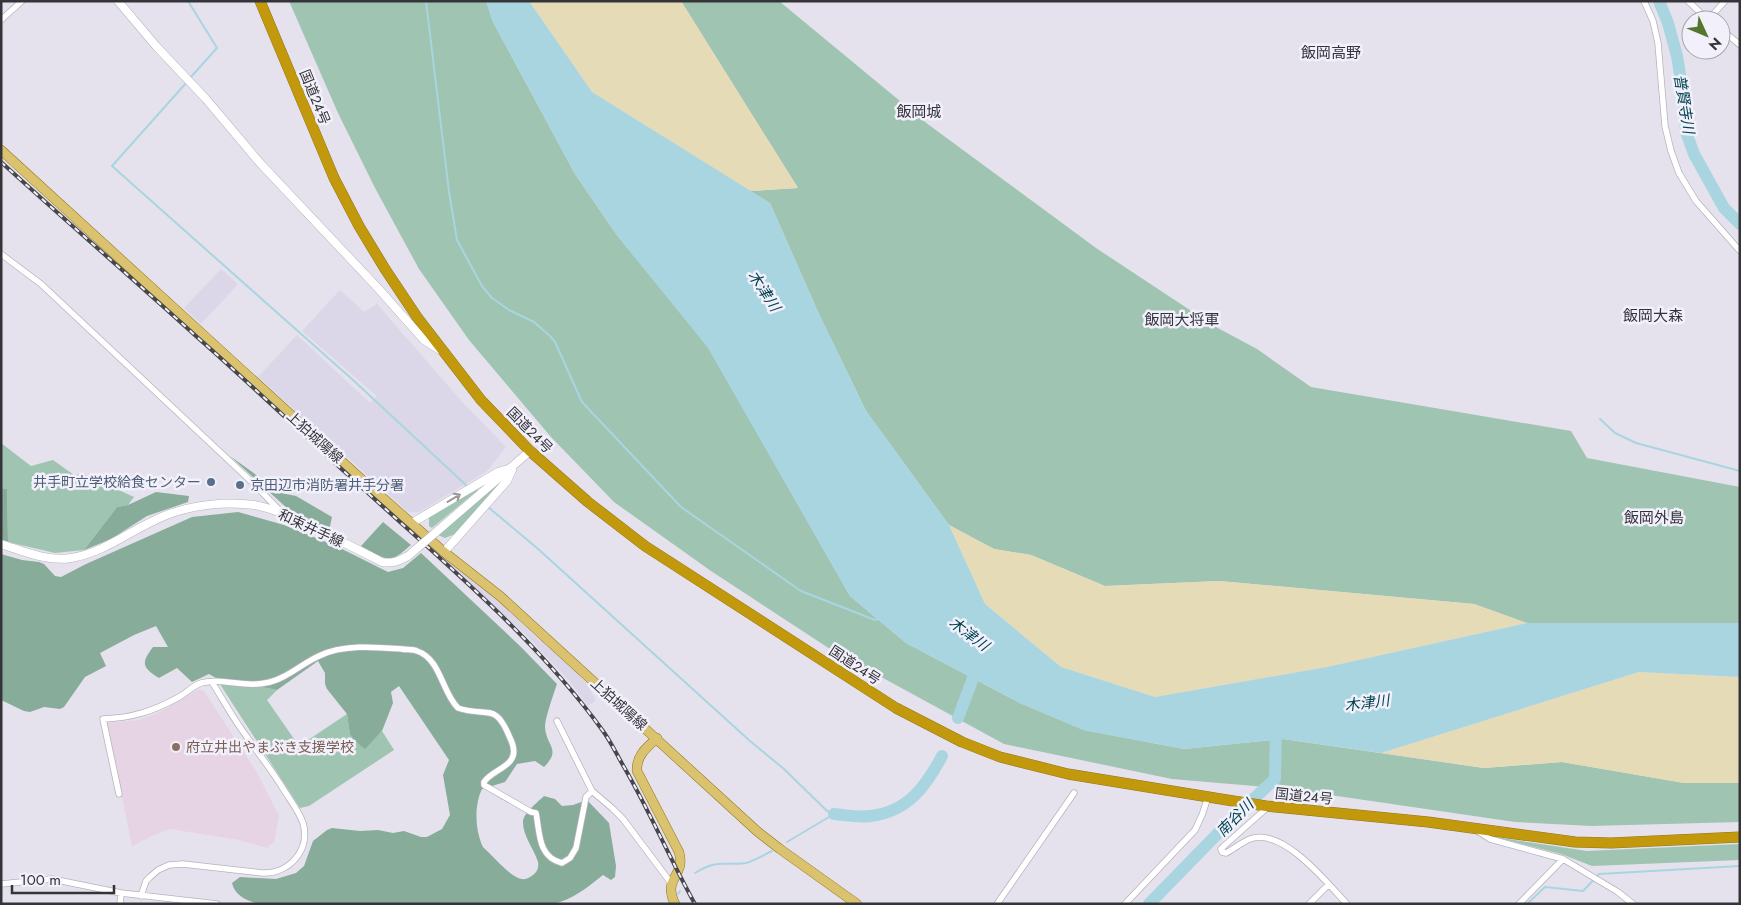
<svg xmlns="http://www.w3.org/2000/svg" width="1741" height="905" font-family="Jost,'Noto Sans JP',sans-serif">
<rect width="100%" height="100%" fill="#e5e2ed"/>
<path fill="#dbd6e8" d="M221 269 238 284 201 324 184 308Z
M340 290 364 312 377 304 464 404 506 447 487 471 419 512H408L258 377 297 335 370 403 377 396 302 331Z
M429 543 491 594 540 641 542 639 575 671 586 683 596 700 588 706 572 684 527 636 427 545Z"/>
<path fill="#e6d4e5" d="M199 689 204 691 256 771 279 816 274 842 267 848 239 840 170 829 154 835 132 846 107 723 139 720 158 713Z"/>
<path fill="#9fc4b1" d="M289 1H486L493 22 575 174 616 234 708 347 850 596 906 643 1020 703 1084 730 1184 749 1283 739 1484 768 1562 762 1684 783H1740V822L1591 826 1515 822 1289 789 1172 779 1004 744 830 649 711 571 614 502 551 437 469 340 419 269 375 188 338 113Z
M681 1H779L929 125 1096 248 1214 326 1257 349 1311 387 1571 431 1587 458 1740 487V623H1527L1474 604 1219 581 1105 586 1031 555 994 549 949 525 866 411 818 312 770 203 750 191 798 188Z
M1 443 31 466 53 460 74 475 84 474 134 497 128 505 117 507 84 550 55 553 8 542 7 489 1 488Z
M501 482 502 484 455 534 445 538 438 535Z
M475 488 478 490 432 528 429 526V517Z
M216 678 277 690 267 700 299 746 347 714 350 735 365 748 382 731 394 750 309 806 300 808Z
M1495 837 1587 851 1740 844V860L1592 866 1561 854Z"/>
<path fill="#87ac9a" d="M230 456 281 493 296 496 332 517 329 531 289 510Z
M1 488 7 489 8 542 1 539Z
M156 492 189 496 188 502 147 516 111 539 84 550 117 507 128 505Z
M238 512 284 525 338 547 388 572 403 568 421 553 520 646 557 684C554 693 545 718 545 727 546 746 562 749 544 767L535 761 517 764 505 782 482 789C474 805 475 831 483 847 492 855 511 878 522 879 526 880 530 877 533 875 537 872 539 868 538 862 534 848 523 837 523 822 523 813 538 802 544 796L555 799 562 806 573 805 587 800 609 823 616 866 615 877 611 880 603 875C588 887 572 900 553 904H258C246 900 235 896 232 883L240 877 276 879 296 873 304 866 313 841 327 830 332 828 360 831 378 830 393 833 404 831 421 837H427L442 829 450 815 443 775 449 760 399 686 391 692 393 703 382 731 365 749 361 746 350 735 347 714 327 689 325 684V673L318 661 277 690 216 678 209 674 192 682 177 668 159 678C143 668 140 664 153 647H168L156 626 134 635 100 653 106 666 85 677 64 707 60 709 44 707 30 712 24 711 1 700V554L22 560 39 562 44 564 55 576 61 577 86 564 192 517Z
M383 522 411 545C406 549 400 555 395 557 385 562 369 551 361 546Z"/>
<path fill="#e5dbb6" d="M529 1H681L798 188 750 191 592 92Z
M949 525 994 549 1031 555 1105 586 1219 581 1474 604 1527 623 1327 667 1155 697 1061 667 985 604Z
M1639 672 1740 677V783H1684L1562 762 1484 768 1381 753Z"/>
<path fill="#a9d5e1" d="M486 1H529L592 92 770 203 818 312 866 411 949 525 985 604 1061 667 1155 697 1327 667 1527 623H1740V677L1639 672 1381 753 1283 739 1184 749 1083 730 1020 703 906 643 850 596 708 348 616 234 575 174 493 22Z"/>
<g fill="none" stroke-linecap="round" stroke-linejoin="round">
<path stroke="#a9d5e1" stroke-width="2" d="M188 1 217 48 190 78
M426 1 449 192 457 240 482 286 492 298 509 310 534 322 550 336 555 342 582 402 681 507 801 591 875 620 878 619
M187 82 112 166 353 380 467 486
M1600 419 1615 433 1636 443 1740 471
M488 507 537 548 750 741 784 769 827 811 834 814
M787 842 834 814
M695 873C718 859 722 866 746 863 754 861 764 855 772 851
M678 894 680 891
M1527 904 1545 887 1583 891 1599 874 1740 866"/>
<path stroke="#a9d5e1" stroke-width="12" d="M1659 1 1668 23 1677 56 1684 99 1686 132 1694 154 1724 208 1740 224
M958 718 979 662
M834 814C846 815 859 818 870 816 908 812 926 786 942 756
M1149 904 1230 821 1275 779 1276 724"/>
<g stroke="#b6b3be" stroke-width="7">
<path id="street" d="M1644 1 1653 21 1658 43 1665 126 1671 151 1679 173 1696 201 1740 251
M1688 1 1708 20 1725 1
M1 20 22 1
M1721 29 1740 45
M1 254 41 284 253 483 282 513
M557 721 592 791 612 808 623 819 671 883
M119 794 103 719C132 718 154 711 179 697 186 693 194 685 201 683 222 677 244 688 265 683 285 680 301 664 319 656 343 644 376 647 402 649 406 650 413 649 417 651 441 659 442 693 458 708 488 718 495 701 510 738 513 744 516 753 511 760 505 769 491 772 484 782V785L531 812 536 813C540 834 538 857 562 863L570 858 576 848 586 797 592 791
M1269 806 1225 845 1221 849 1222 852 1226 853C1234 849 1242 842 1250 839 1283 827 1327 883 1347 904
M1476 830 1490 839 1563 859 1618 892 1633 904
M1 884 52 879 121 893 217 904
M141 896 146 881 150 877 158 870 169 865 183 864 262 873C289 874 311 850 303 823 299 811 290 800 284 790 271 769 256 750 242 730 231 715 222 698 212 682
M120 904 121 893
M997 904 1074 793
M1125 904 1195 830 1202 815 1208 797
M1309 904 1328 885
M1519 904 1563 859"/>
</g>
<g stroke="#b6b3be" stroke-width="9">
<path id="secondary" d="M118 1 156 46 206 99 260 163 376 286 424 340 440 350
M412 523 498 472 508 469
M435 533 530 451
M1 544C23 551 48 562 71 558 106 552 132 529 164 516 191 505 226 501 254 505 277 509 297 520 317 530 339 540 361 551 382 562 392 564 399 561 408 556
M444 552 507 481 512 470"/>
</g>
<g stroke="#91761c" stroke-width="10">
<path id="primary" d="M1 150 359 477 444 552 500 596 758 832 780 849 857 904
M657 738C646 748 636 756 637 771L679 852C686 877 662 877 675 904"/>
</g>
<g stroke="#91761c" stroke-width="11">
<path id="highway" d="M260 1 334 178 359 226 385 269 417 317 481 400 530 451 588 502 645 546 896 708 962 742 1000 757 1068 774 1227 800 1266 806 1428 822 1575 842 1611 843 1740 837"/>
</g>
<use href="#street" stroke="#fff" stroke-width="5.5"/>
<use href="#secondary" stroke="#fff" stroke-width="8"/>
<use href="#primary" stroke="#dac26e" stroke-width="9"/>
<use href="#highway" stroke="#c2990d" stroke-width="10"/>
<g stroke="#47464b" stroke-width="4">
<path id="rail" d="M1 162C66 221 132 278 197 337 255 388 311 442 368 493 450 568 538 641 603 731 611 742 617 755 624 767 650 812 670 859 695 904"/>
</g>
<use href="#rail" stroke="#f2f0fb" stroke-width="2" stroke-dasharray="5.5" stroke-linecap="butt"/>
<g stroke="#b6b3be" stroke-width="9" stroke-linecap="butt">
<path id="secondary-bridge" d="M408 556 435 533"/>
</g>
<use href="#secondary-bridge" stroke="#fff" stroke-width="8"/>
</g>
<defs><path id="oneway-shaft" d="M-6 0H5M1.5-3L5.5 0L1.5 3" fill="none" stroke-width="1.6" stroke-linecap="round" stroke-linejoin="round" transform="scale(1.25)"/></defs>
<use stroke="#9a9a9c" href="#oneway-shaft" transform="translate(454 498) rotate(-31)"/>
<g fill="#5c6f8a" stroke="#f2f0fb" stroke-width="2">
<circle cx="211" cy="482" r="5"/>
<circle cx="240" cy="485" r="5"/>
</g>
<circle fill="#8d6e63" stroke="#f2f0fb" stroke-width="2" cx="176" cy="747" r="5"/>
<g text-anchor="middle" stroke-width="5" stroke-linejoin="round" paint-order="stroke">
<g font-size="14" fill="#353438" stroke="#f2f0fb">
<text transform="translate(315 97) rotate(68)" y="5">国道24号</text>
<text transform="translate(530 430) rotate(45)" y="5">国道24号</text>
<text transform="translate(315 437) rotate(42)" y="5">上狛城陽線</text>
<text transform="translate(311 528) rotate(25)" y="5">和束井手線</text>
<text transform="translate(855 665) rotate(33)" y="5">国道24号</text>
<text transform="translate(619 704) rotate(42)" y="5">上狛城陽線</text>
<text transform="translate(1304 796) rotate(6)" y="5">国道24号</text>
</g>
<g font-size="14" fill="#4e5e75" stroke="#f2f0fb" text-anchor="end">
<text x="201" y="487">井手町立学校給食センター</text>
<text x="250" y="490" text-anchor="start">京田辺市消防署井手分署</text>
</g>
<g font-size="14" fill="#785e54" stroke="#f2f0fb" text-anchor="start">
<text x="186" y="752">府立井出やまぶき支援学校</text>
</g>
<g font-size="15" fill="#34323a" stroke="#f2f0fb">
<text x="1331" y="58">飯岡高野</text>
<text x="919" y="117">飯岡城</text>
<text x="1653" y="321">飯岡大森</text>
<text x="1182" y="325">飯岡大将軍</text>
<text x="1654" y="523">飯岡外島</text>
</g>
<g font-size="15" font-style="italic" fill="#004351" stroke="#f2f0fb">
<text transform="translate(1684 104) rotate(81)" y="5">普賢寺川</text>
<text transform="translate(764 291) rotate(57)" y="5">木津川</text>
<text transform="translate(969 634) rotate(37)" y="5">木津川</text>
<text transform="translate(1367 703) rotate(-7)" y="5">木津川</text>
<text transform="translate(1235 818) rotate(-45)" y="5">南谷川</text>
</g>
</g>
<rect width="1741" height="905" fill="none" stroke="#353438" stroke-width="5"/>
<g transform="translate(1706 35) rotate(134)"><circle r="24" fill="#f2f0fb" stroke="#a6a5ad"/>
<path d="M0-4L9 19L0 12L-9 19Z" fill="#54762e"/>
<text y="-8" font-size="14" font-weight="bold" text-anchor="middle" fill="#353438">N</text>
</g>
<path d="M12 885v8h102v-8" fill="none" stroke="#353438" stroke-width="2.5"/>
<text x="20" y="885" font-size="15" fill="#353438" stroke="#f2f0fb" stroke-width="4" paint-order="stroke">100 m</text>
</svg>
